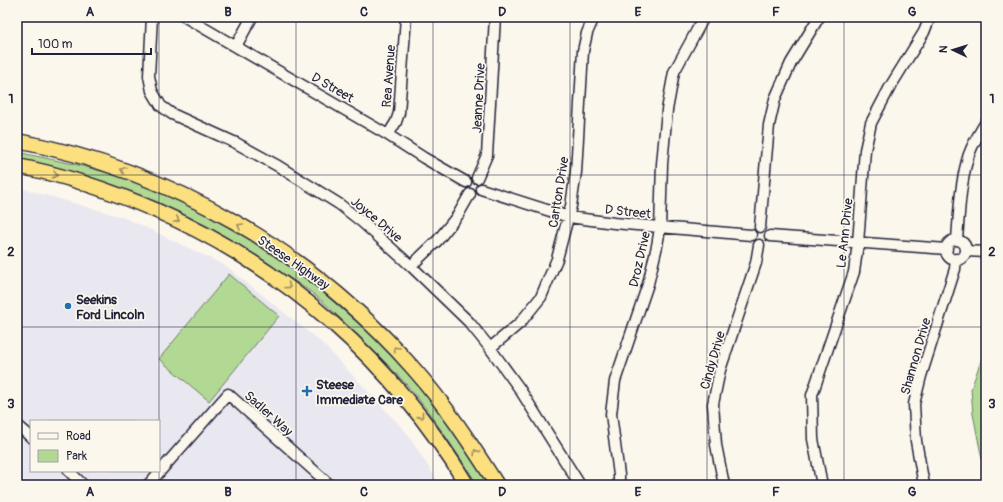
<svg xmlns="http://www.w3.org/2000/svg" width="1003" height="502" font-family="Pangolin,sans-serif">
<rect width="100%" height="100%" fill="#fbf7ec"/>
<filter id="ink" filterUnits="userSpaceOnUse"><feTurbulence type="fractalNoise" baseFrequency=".025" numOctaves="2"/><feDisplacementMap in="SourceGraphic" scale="8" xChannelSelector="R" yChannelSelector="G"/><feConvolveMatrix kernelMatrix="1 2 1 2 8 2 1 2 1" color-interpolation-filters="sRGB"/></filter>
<g filter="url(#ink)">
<path fill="#e9e7ef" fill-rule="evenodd" d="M17 187 122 217 151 230 226 266 322 343 406 432 440 485H17ZM31 421H159V471H31Z"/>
<path fill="#b2d994" stroke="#6a7e68" d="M17 152 78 165 124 177 183 202 224 224 265 248 297 270 382 344 412 378 459 437 489 485H478C455 451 433 415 406 384 388 364 369 347 350 328 340 319 332 309 322 301 310 290 295 282 282 273 204 217 112 176 17 159Z
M229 274 279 316 209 401 159 359Z
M986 346V480L973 414 971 389Z"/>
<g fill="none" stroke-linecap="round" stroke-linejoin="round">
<g stroke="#22223b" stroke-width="13">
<path id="minor" d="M152 17 149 76 152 91 161 106 172 114 236 143 278 166 339 204 362 222 411 266 469 322 490 348 519 388 580 485
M185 17 388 135 424 158 466 182
M236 46 252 17
M388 135 396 122 399 113 406 17
M477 178 487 155 495 17
M481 189 569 217 614 223 751 235
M760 227 769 125 775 99 791 63 819 17
M770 236 947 249
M957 240C959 214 960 187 967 161 970 147 979 134 986 122
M946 250a10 10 0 1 1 20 0a10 10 0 1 1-20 0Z
M966 251 986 252
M411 266 438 240 458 215 470 194
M490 348 520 323 541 297 557 259 571 206 576 172 583 51 587 33 594 17
M17 425 31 437
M69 471 83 485
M148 485 228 394 330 485
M619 485V475L611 414 615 381 648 284 657 246 660 228 662 164 667 110 674 72 704 17
M724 485 716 445 713 404 720 370 756 263 759 245
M822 485 813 439 812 395 854 272 858 243 865 150 871 123 890 87 924 32 930 17
M924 485 916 441 914 404 921 376 955 269 956 259"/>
</g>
<g stroke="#22223b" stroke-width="17">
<path id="highway" d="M17 141C171 170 310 251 413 368 445 404 471 444 497 485
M17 166C65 175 111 191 155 210 287 268 393 362 467 485"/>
</g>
<use href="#minor" stroke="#fbf7ec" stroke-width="10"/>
<use href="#highway" stroke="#fce080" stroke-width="14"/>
</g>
<defs><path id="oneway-chevron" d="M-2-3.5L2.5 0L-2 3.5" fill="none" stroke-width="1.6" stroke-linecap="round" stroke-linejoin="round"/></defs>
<g stroke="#9a8a61">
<use href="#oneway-chevron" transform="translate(123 170) rotate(-161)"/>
<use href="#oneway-chevron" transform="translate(55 175) rotate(14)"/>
<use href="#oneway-chevron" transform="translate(177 220) rotate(25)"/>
<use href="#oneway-chevron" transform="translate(240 226) rotate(-150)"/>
<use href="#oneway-chevron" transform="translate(288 286) rotate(36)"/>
<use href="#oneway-chevron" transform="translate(396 349) rotate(-133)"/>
<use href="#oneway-chevron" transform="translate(421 416) rotate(51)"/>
<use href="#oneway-chevron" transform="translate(476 452) rotate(-123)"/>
</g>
</g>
<path fill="none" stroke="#22223b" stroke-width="1" stroke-opacity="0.55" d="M159 17V421M296 17V485M433 17V485M570 17V485M707 17V485M844 17V485M17 175H986M17 327H986M159 421V471M159 471V485"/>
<g fill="#1f6fb2" stroke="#fbf7ec" stroke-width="1.5">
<circle cx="68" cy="306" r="4"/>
<path d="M305 385h4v4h4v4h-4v4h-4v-4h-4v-4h4z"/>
</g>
<g text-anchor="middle" stroke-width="3.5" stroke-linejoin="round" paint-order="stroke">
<g font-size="13" fill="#22223b" stroke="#fbf7ec">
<text transform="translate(388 76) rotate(-86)" y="5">Rea Avenue</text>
<text transform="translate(333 87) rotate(30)" y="5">D Street</text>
<text transform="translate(478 98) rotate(-87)" y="5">Jeanne Drive</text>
<text transform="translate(558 192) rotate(-81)" y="5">Carlton Drive</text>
<text transform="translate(628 211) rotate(6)" y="5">D Street</text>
<text transform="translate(377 219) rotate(40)" y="5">Joyce Drive</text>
<text transform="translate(844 233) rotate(-84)" y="5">Le Ann Drive</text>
<text transform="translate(639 259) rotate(-77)" y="5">Droz Drive</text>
<text transform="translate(294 262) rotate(35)" y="5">Steese Highway</text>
<text transform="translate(915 356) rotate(-74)" y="5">Shannon Drive</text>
<text transform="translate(712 360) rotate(-74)" y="5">Cindy Drive</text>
<text transform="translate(269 413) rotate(42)" y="5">Sadler Way</text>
</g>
<g font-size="13" font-weight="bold" fill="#22223b" stroke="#fbf7ec" text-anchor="start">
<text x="76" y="304">Seekins<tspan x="76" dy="15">Ford Lincoln</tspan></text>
<text x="316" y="389">Steese<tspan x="316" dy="15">Immediate Care</tspan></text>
</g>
</g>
<rect width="1003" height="502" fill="none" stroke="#fbf7ec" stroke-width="44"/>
<rect x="30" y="420" width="130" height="52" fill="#fbf7ec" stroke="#a4a2a5"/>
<rect x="38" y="433" width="20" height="6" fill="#fbf7ec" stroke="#a4a2a5"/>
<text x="66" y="440" font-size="12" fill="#22223b">Road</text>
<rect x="38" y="450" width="20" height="12" fill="#b2d994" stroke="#a4a2a5"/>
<text x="66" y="460" font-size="12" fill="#22223b">Park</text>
<g transform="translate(953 50) rotate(274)" stroke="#fbf7ec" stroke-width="3" paint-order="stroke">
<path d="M0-3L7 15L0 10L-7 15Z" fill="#22223b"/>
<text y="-6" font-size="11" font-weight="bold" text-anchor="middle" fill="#22223b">N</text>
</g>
<path d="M32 48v6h119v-6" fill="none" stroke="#22223b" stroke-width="2"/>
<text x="38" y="48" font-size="12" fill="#22223b" stroke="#fbf7ec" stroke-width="3" paint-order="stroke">100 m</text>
<rect x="22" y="22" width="959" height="458" fill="none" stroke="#22223b" stroke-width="1.5"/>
<g font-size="13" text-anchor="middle" font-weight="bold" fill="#22223b">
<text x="90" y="16">A</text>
<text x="228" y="16">B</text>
<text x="364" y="16">C</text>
<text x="502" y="16">D</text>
<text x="638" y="16">E</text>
<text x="776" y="16">F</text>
<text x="912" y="16">G</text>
<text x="11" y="103">1</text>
<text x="992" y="103">1</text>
<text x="11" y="256">2</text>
<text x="992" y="256">2</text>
<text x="11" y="408">3</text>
<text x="992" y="408">3</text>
<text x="90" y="496">A</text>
<text x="228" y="496">B</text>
<text x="364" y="496">C</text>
<text x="502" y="496">D</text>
<text x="638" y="496">E</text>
<text x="776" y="496">F</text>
<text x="912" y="496">G</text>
</g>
</svg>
